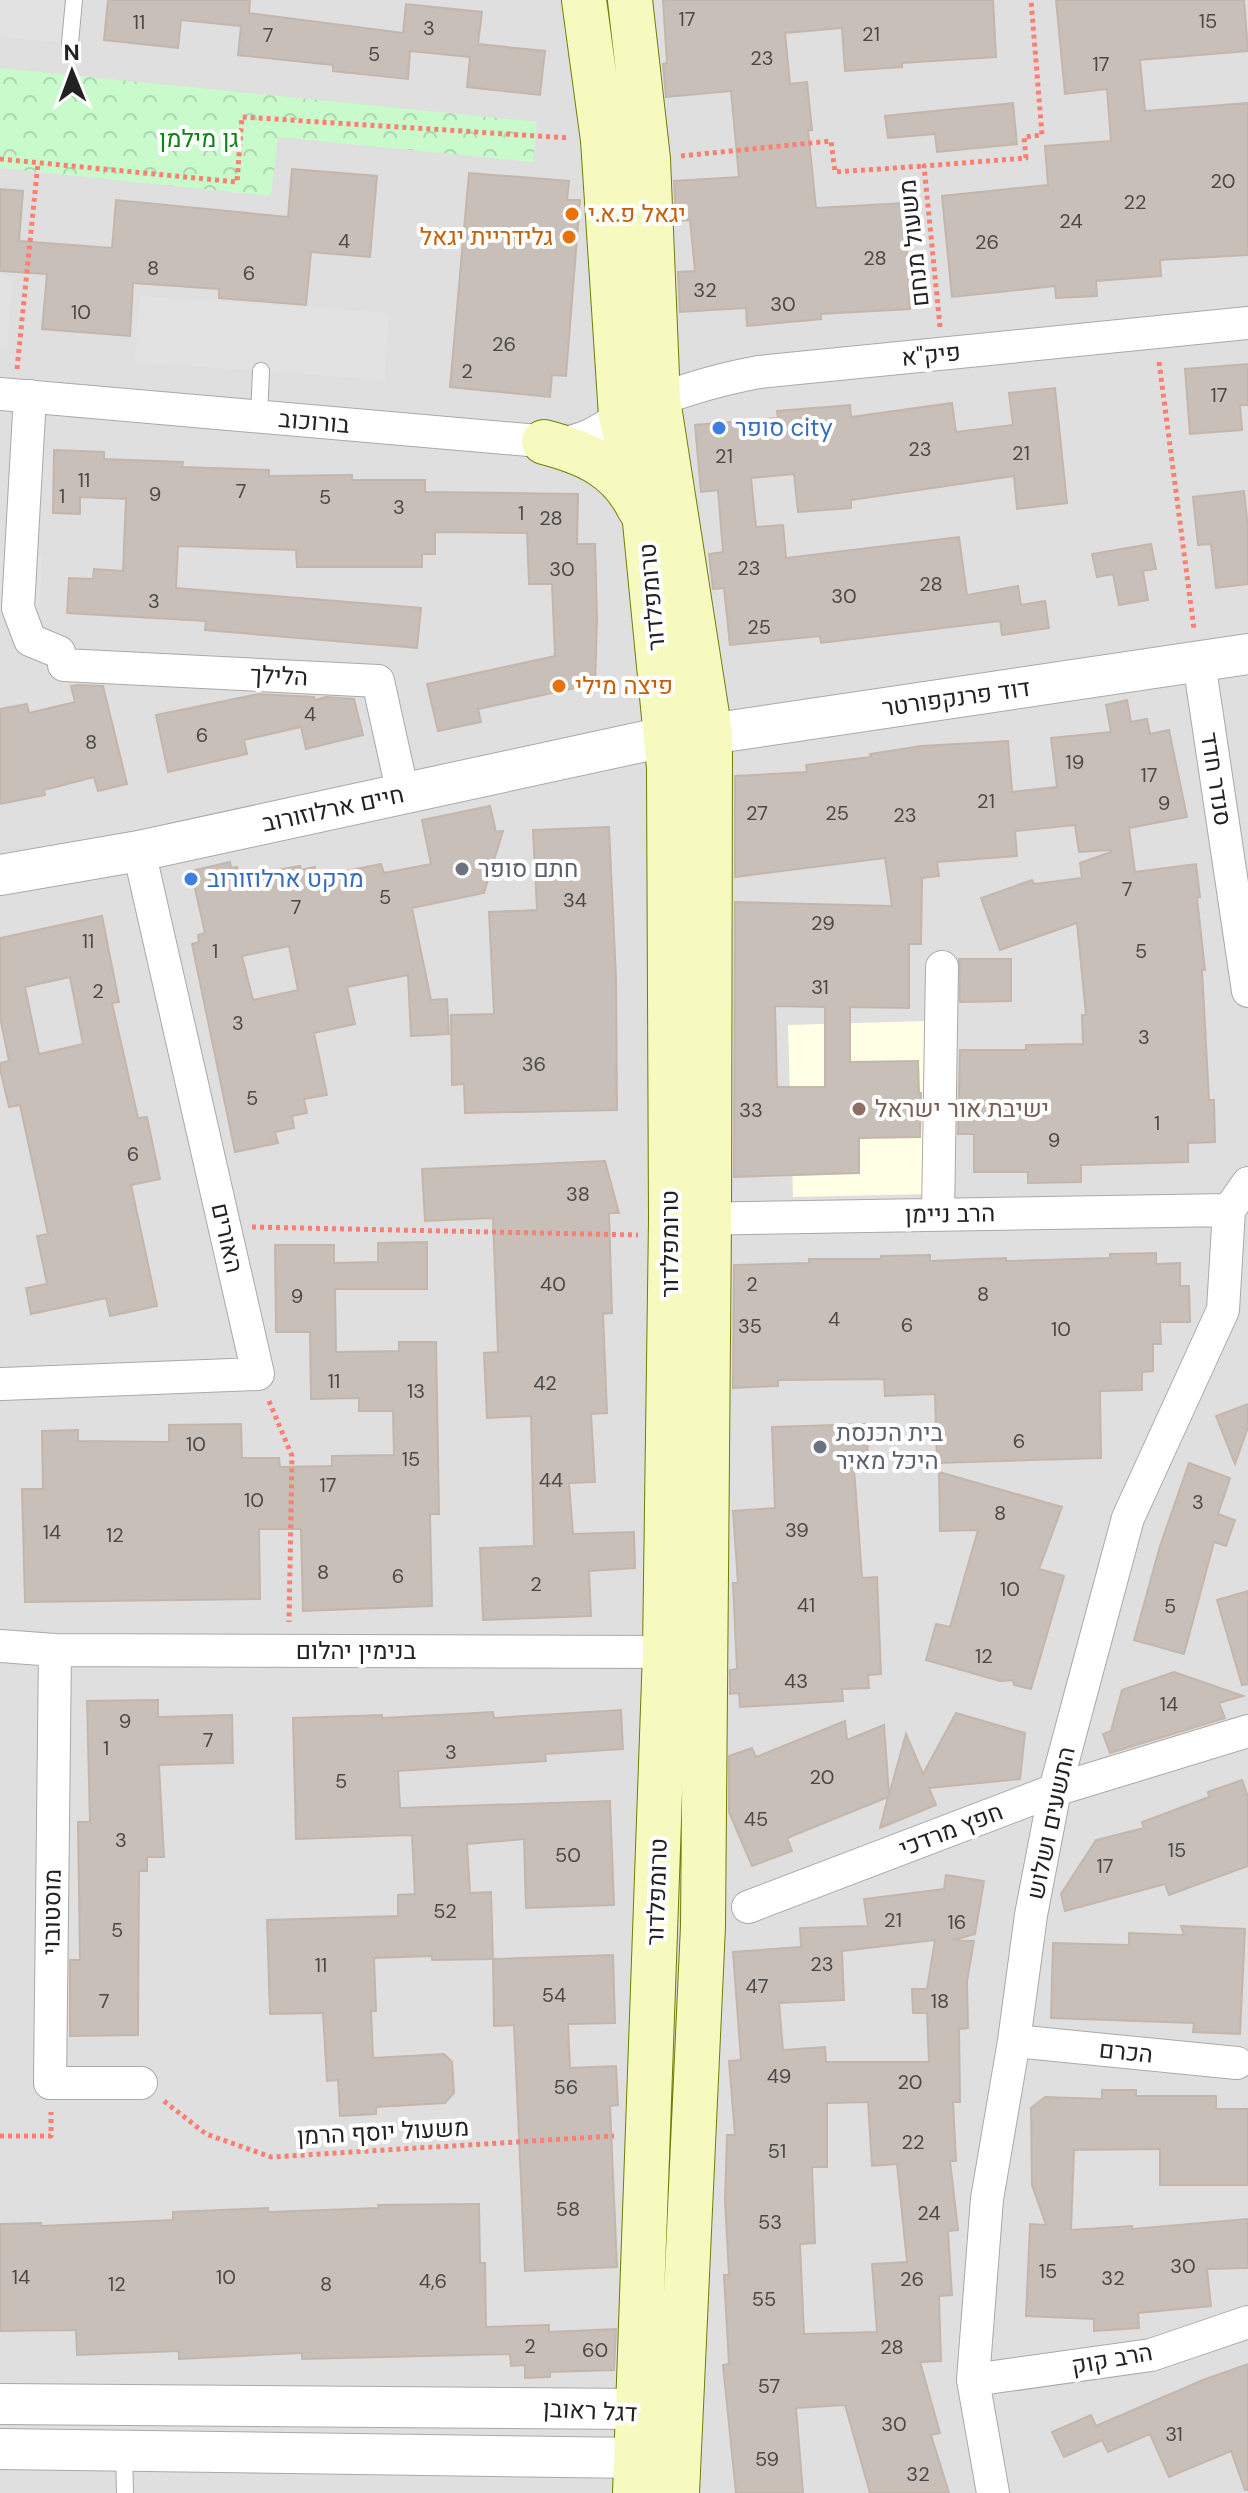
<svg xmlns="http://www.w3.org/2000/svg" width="1248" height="2493" font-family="'DM Sans',Heebo,sans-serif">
<defs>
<pattern id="park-crowns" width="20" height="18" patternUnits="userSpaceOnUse" patternTransform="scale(2)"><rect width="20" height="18" fill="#c8facc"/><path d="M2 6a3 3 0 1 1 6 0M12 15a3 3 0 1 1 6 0" fill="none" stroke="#acd6af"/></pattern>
</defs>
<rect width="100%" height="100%" fill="#f2efe9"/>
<path fill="#e0dfdf" d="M0 0H1248V2493H0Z"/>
<path fill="#ffffe5" d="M925 1021 929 1194 793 1197 788 1025Z"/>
<path fill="url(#park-crowns)" d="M0 68 537 122 533 162 278 137 271 196 0 168Z"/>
<path fill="#e2e2e2" d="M0 0H74L70 43 0 37Z
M0 275 13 277 7 349 0 348Z
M140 296 389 313 385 380 135 362Z
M0 555 42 557 39 612 0 610Z"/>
<path fill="#c7bfb8" stroke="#c4b6ab" stroke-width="2" fill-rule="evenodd" d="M108 0H250L249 13 403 33 406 4 482 12 478 44 545 51 540 95 467 87 470 57 410 51 408 79 333 71V65L238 55 241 26 181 20 178 48 104 40Z
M663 0H993L996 57 902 63V67L845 71 842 28 785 33 790 84 807 82 812 130H808L816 208 904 203 910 309 821 314V319L747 326 746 308 680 312 678 272 695 271 690 220 676 221 674 181 739 177 731 91 666 97 663 64 667 63Z
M1056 0H1244L1248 51 1140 60 1145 111 1248 103V255L1160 260 1161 276 1096 281 1097 296 1056 298 1055 286 952 297 942 196 1048 185 1045 146 1111 141 1107 89 1065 94Z
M1013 103 1017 144 937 152 935 134 888 138 885 116Z
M292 169 377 176 370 257 311 252 306 305 219 298V289L133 283 130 336 42 329 47 274 0 271V189L23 191 19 241 112 248 116 200 288 217Z
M469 173 569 181 567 200H580L566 376 552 375 550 397 450 387Z
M1248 364V405H1240L1242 430 1190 434 1185 369Z
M1055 388 1067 503 1017 509 1014 476 851 500V508L798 512 794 474 751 478 756 527 783 525 786 558 959 537 967 595 1018 586 1021 605 1045 601 1049 628 1002 635 1000 621 821 643 820 636 730 645 724 588 713 589 709 554 723 552 718 490 701 492 695 425 778 418 777 411 850 405 851 417 952 403 956 432 1013 425 1009 393Z
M54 450 104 452V459L183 462 182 467 269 470V476L352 475V480H425V492L578 494 577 544H595L597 619 595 684 478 709 481 722 438 731 427 684 555 656 552 584H529L527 533 435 532V554H422V567H297L296 550 178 546 176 588 421 608 417 648 205 630 206 621 67 613 69 578 93 579 94 569 123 571 126 499 80 497V514L53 513Z
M1244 491 1248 528V584L1216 588 1211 544 1198 545 1193 497Z
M1151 544 1156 569 1143 571 1148 600 1119 605 1113 574 1097 577 1092 554Z
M78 685 103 686 127 784 98 791 94 777 44 790 45 795 0 804V709L27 704 29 713 75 702 71 686Z
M259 694 314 697 315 700 326 697 354 699 363 735 306 749 301 727 244 740 247 754 168 772 156 715Z
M1127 700 1131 722 1147 719 1150 734 1169 730 1187 817 1129 828 1135 872 1196 864 1200 897 1197 898 1205 970H1202L1209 1100H1214L1215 1142 1188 1143V1162L1081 1165V1182L1028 1183V1172H974V1134H958L960 1050H1026V1045L1083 1044 1082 1015H1086L1077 923 1000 950 981 898 1032 880 1034 884 1082 878 1080 863 1111 852V850L1079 852 1075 825 1015 831 1017 856 937 862 939 876 922 878 921 944H909V1008L850 1007V1062L918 1061 919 1093H921L920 1137 859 1138V1173L734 1177 735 902 892 906 885 858 735 877V776L807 772 806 765 871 757 870 754 921 746 1008 741 1012 792 1057 787 1051 738 1111 732 1106 705ZM775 1006 825 1007V1087H777Z
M490 806 496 832 503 831 484 893 412 908 431 1000 447 999 449 1034 411 1036 408 975 347 987 355 1024 314 1033 327 1095 304 1099 307 1113 292 1116 294 1128 275 1132 278 1143 235 1152 192 944 199 942 198 935 205 933 191 871 230 862 231 868 237 867 239 877 300 866 301 870 315 867 316 877 381 864 384 873 431 864 422 820ZM289 946 298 990 253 1000 242 956Z
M609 827 616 978 617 1110 465 1113 464 1084 452 1085 451 1015 494 1014 489 912 537 910 533 830Z
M102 916 119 1002 112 1003 138 1118 147 1117 160 1179 131 1185 157 1306 110 1316 106 1298 31 1314 26 1288 47 1284 37 1236 48 1234 20 1105 9 1107 0 1069V1063L9 1061 0 1017V938ZM70 977 83 1044 39 1054 25 987Z
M959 959H1011V1001L960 1002Z
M605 1161 619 1213H609L612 1313 603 1314 607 1413 591 1414 595 1482 569 1483 573 1534 634 1532 635 1568 589 1571 591 1616 483 1620 480 1548 534 1546 531 1416 487 1418 484 1353 498 1352 493 1218 425 1221 422 1169Z
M427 1242V1289H335L336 1352 399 1351V1342H436L439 1514H430L432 1606 303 1611 301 1529H259L260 1599 25 1602 22 1489H43L42 1431 78 1430V1441L169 1442V1425L241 1424 242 1458H279L280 1467 332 1466V1456L394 1455 393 1411H359V1398L311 1399 310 1332H276L275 1245H334V1263L378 1262V1243Z
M1156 1253V1264L1180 1263V1286H1189L1190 1322H1160L1161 1344H1153V1371L1142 1372V1390L1100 1391 1101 1458 937 1463 935 1394 885 1396 884 1379 778 1380V1386L733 1388 734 1265 809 1263V1259H881V1256L930 1255V1261L1006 1258V1261L1110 1258V1254Z
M1248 1404V1427L1235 1464 1216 1416Z
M867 1424 868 1468H854L862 1578 877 1577 881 1674 868 1675 869 1688 842 1689 843 1701 740 1707 739 1693 730 1694V1670L737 1669 733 1583H738L733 1511 775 1508 772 1427Z
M1189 1463 1230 1478 1218 1514 1235 1520 1226 1546 1214 1542 1184 1654 1134 1640 1160 1546Z
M939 1472 1062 1507 1039 1569 1064 1576 1031 1689 1014 1685 1013 1680 1000 1681 926 1660 936 1624 950 1627 978 1530 940 1531Z
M1248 1591V1684L1242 1685 1217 1600Z
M1174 1672 1243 1696 1219 1703 1225 1718 1110 1753 1103 1734 1111 1731 1122 1690Z
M158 1700V1717L232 1715 233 1763 159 1765 164 1857H147V1871H139L138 2035 70 2036V1960H80L78 1822H90L87 1701Z
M621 1710 623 1749 545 1754 546 1761 398 1771 400 1808 610 1801 614 1905 526 1908 524 1839 467 1844 470 1893 491 1892 493 1959 432 1960V1956L374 1958 376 2011H371L373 2058 444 2054 452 2062 454 2093 445 2103 376 2107V2114L340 2116 338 2080 327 2081 323 2013 270 2014 267 1920 398 1916V1895L415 1894 412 1835 296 1839 293 1718 382 1715V1718L493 1712 494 1718Z
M956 1713 1025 1733 1020 1779 929 1788 936 1805 880 1828 888 1797 787 1838 792 1851 752 1866 729 1812V1756L752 1748 756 1757 845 1721 847 1740 884 1725 889 1795 906 1734 923 1774Z
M1242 1780 1248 1797V1866L1169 1895 1165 1884 1065 1911 1061 1894 1096 1840 1144 1828 1142 1822 1209 1797 1208 1792Z
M946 1875 984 1881 975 1934 954 1940 974 1941 967 1981 968 2028 959 2029 960 2102H953L956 2161H950L958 2230 948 2231 952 2295 939 2296 941 2361 920 2362 940 2433 931 2435 949 2493H870L845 2405 796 2408 803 2493H736L723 2365 729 2364 724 2275H729L725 2201 727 2135H735L729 2061 741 2060 733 1952 801 1947 800 1928 868 1926 864 1899 944 1889ZM935 1940 927 1989H912L913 2013H927L929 2062H826L825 2047 783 2050 779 2003 844 2000 842 1951ZM868 2102 872 2166 897 2164 907 2262 872 2264 877 2332 804 2334 800 2244 815 2243 812 2167H827V2103Z
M1181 1926 1245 1929 1240 2034 1193 2032 1194 2023 1051 2018 1053 1943 1129 1945V1933L1184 1935Z
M613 1955 615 2023 568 2024 570 2068 616 2066 618 2105 610 2106 617 2267 525 2271 514 2025 494 2026 493 1959Z
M1102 2090H1136V2096H1216V2109H1248V2185H1160V2149L1074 2150 1071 2230 1132 2226V2229L1248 2219V2268L1207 2269 1211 2306 1138 2313 1139 2328 1094 2331V2319L1026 2316 1030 2224 1046 2225 1032 2185 1031 2108 1045 2097 1102 2099Z
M479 2204 480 2263H485L486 2327 549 2325V2332L616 2329 614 2370 550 2372V2377L525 2378V2365L511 2366 510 2354 302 2359V2353L179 2359V2351L77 2355 76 2330 0 2331V2224L41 2223V2226L173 2220V2212L268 2208V2212L379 2208 378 2205Z
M1248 2364V2490H1245L1231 2451 1169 2477 1150 2434 1108 2452 1102 2440 1064 2457 1052 2432 1091 2415 1096 2426 1203 2380Z"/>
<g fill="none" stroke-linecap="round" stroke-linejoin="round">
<g stroke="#a9a9a9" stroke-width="18">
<path id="service" d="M70 43 74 0
M259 417 261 371
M124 2451 125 2493"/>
</g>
<g stroke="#a9a9a9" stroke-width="34">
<path id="minor" d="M0 394 562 443C595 439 606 423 635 410 675 392 716 380 759 372L1248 323
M30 396 18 608 30 640 59 652
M1199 662 1248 991
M64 665 378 681 403 794
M938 1214 942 967
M688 1219 1229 1210
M2 1384 258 1374 139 851
M0 1646 55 1650 665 1652 681 1663
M55 1650 50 2083H141
M748 1907 1055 1790 1248 1731
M1014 2041 1237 2063
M973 2380 1151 2355 1248 2322
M993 2493 973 2380 987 2199 1014 2041 1031 1915 1055 1790 1128 1518 1223 1310 1229 1210 1248 1183"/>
</g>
<g stroke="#a9a9a9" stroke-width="42">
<path id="tertiary" d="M0 875 139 851 664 737 710 734 1248 654
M0 2404 639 2409 680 2432 637 2458 0 2449"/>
</g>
<g stroke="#707d05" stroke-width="46">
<path id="secondary" d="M584 0 603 140 621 416 645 522 669 768 671 1220 665 1652 635 2493
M630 0 648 159 658 400 710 734 709 1219 703 1926 677 2493
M544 442C586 453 619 467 639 508"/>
</g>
<path stroke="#fa8072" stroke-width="5" stroke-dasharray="4 4" stroke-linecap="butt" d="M681 156 831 141 835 172 924 166
M0 159 237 182 242 117 570 138
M940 327 924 166 1026 158 1024 137 1042 135 1031 0
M1159 362 1194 629
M17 369 38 163
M252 1227 638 1235
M269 1401 292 1456 289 1622
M164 2101 206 2134 271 2157 614 2136
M0 2136H51V2112"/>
<use href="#service" stroke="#fff" stroke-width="16"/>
<use href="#minor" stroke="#fff" stroke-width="32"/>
<use href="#tertiary" stroke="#fff" stroke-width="40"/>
<use href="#secondary" stroke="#f7fabf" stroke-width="44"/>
</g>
<g fill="#e8710a" stroke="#fff" stroke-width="3">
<circle cx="572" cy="214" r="8"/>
<circle cx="569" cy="237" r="8"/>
<circle cx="559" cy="686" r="8"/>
</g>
<g fill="#3f7fe0" stroke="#fff" stroke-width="3">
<circle cx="719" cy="428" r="8"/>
<circle cx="191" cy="879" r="8"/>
</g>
<g fill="#6b7280" stroke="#fff" stroke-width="3">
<circle cx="462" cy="869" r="8"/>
<circle cx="820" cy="1447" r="8"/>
</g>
<circle fill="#8d6e63" stroke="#fff" stroke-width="3" cx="859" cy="1109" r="8"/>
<g text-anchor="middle" stroke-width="8" stroke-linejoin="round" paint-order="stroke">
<g font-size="20" fill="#4b4948">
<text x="687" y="26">17</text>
<text x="1208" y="28">15</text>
<text x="139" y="29">11</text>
<text x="429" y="35">3</text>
<text x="871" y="41">21</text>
<text x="268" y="42">7</text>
<text x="374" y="61">5</text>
<text x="762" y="65">23</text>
<text x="1101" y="71">17</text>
<text x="1223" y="188">20</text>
<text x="1135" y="209">22</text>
<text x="1071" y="228">24</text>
<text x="344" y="248">4</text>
<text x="987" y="249">26</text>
<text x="875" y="265">28</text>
<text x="153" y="275">8</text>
<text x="249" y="280">6</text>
<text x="705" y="297">32</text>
<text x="783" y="311">30</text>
<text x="81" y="319">10</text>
<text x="504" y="351">26</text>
<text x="467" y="378">2</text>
<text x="1219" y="402">17</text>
<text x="920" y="456">23</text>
<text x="1021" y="460">21</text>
<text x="724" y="463">21</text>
<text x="84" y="487">11</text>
<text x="241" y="498">7</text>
<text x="155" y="501">9</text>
<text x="62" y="503">1</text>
<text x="325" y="504">5</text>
<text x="399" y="514">3</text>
<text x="521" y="520">1</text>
<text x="551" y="525">28</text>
<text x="749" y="575">23</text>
<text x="562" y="576">30</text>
<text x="931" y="591">28</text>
<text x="844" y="603">30</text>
<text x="154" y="608">3</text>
<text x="759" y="634">25</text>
<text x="310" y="721">4</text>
<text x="202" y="742">6</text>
<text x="91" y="749">8</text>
<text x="1075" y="769">19</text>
<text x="1149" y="782">17</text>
<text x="986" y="808">21</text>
<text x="1164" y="810">9</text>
<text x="757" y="820">27</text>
<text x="837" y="820">25</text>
<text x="905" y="822">23</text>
<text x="1127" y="896">7</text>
<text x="385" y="904">5</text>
<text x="575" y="907">34</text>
<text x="296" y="914">7</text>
<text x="823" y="930">29</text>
<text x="88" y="948">11</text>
<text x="215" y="958">1</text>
<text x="1141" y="958">5</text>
<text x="820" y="994">31</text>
<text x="98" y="998">2</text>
<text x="238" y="1030">3</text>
<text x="1144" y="1044">3</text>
<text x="534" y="1071">36</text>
<text x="252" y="1105">5</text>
<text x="751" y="1117">33</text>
<text x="1157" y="1130">1</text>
<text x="1054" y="1147">9</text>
<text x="133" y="1161">6</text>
<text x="578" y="1201">38</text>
<text x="553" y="1291">40</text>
<text x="752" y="1291">2</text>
<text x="983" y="1301">8</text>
<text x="297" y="1303">9</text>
<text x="834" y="1326">4</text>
<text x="907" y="1332">6</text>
<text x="750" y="1333">35</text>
<text x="1061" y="1336">10</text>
<text x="334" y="1388">11</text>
<text x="545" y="1390">42</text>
<text x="416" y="1398">13</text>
<text x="1019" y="1448">6</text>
<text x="196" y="1451">10</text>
<text x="411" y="1466">15</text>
<text x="551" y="1487">44</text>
<text x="328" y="1492">17</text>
<text x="254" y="1507">10</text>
<text x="1198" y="1509">3</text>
<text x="1000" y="1520">8</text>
<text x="797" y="1537">39</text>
<text x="52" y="1539">14</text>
<text x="115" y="1542">12</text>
<text x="323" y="1579">8</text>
<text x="398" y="1583">6</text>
<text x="536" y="1591">2</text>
<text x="1010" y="1596">10</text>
<text x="806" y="1612">41</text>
<text x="1170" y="1613">5</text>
<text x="984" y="1663">12</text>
<text x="796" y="1688">43</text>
<text x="1169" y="1711">14</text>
<text x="125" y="1728">9</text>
<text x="208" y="1747">7</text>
<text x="106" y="1755">1</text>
<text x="451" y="1759">3</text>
<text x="822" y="1784">20</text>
<text x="341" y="1788">5</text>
<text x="756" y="1826">45</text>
<text x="121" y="1847">3</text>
<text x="1177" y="1857">15</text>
<text x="568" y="1862">50</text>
<text x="1105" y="1873">17</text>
<text x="445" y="1918">52</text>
<text x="893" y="1927">21</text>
<text x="957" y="1929">16</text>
<text x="117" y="1937">5</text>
<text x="822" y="1971">23</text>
<text x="321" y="1972">11</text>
<text x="757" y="1993">47</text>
<text x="554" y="2002">54</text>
<text x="104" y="2008">7</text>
<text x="940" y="2008">18</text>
<text x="779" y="2083">49</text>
<text x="910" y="2089">20</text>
<text x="566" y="2094">56</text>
<text x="913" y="2149">22</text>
<text x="777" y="2158">51</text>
<text x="568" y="2216">58</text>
<text x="929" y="2220">24</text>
<text x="770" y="2229">53</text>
<text x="1183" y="2273">30</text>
<text x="1048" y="2278">15</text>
<text x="21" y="2284">14</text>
<text x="226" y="2284">10</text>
<text x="1113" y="2285">32</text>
<text x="912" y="2286">26</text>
<text x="433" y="2288">4,6</text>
<text x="117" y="2291">12</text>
<text x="326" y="2291">8</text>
<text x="764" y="2306">55</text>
<text x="530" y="2353">2</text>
<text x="892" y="2354">28</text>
<text x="595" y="2357">60</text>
<text x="769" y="2393">57</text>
<text x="894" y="2431">30</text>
<text x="1174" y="2441">31</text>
<text x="767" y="2466">59</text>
<text x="918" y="2481">32</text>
</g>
<g font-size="24" fill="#0c8416" stroke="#fff">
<text x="199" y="147">גן מילמן</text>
</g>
<g font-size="24" fill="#c56008" stroke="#fff" text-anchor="start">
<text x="588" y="222">יגאל פ.א.י</text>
<text x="553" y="245" text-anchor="end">גלידריית יגאל</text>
<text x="575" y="694">פיצה מילי</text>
</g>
<g font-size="24" fill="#222" stroke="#fff">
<text transform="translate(914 243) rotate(-96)" y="8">משעול מנחם</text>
<text transform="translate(931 355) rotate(-6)" y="8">פיק"א</text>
<text transform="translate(314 422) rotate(5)" y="8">בורוכוב</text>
<text transform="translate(652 597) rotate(-95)" y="8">טרומפלדור</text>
<text transform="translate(279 676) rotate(3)" y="8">הלילך</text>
<text transform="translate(956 698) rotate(-8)" y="8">דוד פרנקפורטר</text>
<text transform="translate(1216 779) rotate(81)" y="8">סנדר חדד</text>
<text transform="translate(333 809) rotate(-12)" y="8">חיים ארלוזורוב</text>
<text transform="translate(950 1214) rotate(-1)" y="8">הרב ניימן</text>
<text transform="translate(227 1238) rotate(77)" y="8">האורים</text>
<text transform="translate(670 1244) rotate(-90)" y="8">טרומפלדור</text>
<text x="356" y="1659">בנימין יהלום</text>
<text transform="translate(1051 1823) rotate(-78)" y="8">התשעים ושלוש</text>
<text transform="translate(951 1830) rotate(-21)" y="8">חפץ מרדכי</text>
<text transform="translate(657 1892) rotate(-88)" y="8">טרומפלדור</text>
<text transform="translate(52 1912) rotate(-89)" y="8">מוסטובוי</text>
<text transform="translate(1126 2052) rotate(6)" y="8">הכרם</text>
<text transform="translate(383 2132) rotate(-3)" y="8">משעול יוסף הרמן</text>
<text transform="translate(1112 2359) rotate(-10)" y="8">הרב קוק</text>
<text transform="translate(590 2411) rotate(3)" y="8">דגל ראובן</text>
</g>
<g font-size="24" fill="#366cbe" stroke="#fff" text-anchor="start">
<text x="735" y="436">סופר city</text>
<text x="207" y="887">מרקט ארלוזורוב</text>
</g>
<g font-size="24" fill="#5b616d" stroke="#fff" text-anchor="start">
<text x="478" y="877">חתם סופר</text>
<text x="836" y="1441">בית הכנסת<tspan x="836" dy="28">היכל מאיר</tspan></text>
</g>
<g font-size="24" fill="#785e54" stroke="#fff" text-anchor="start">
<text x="875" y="1117">ישיבת אור ישראל</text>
</g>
</g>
<g transform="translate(72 72) rotate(359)" stroke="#ffffff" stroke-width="6" paint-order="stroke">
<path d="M0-6L14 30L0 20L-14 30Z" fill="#222222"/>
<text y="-12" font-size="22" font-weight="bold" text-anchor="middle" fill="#222222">N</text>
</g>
</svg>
